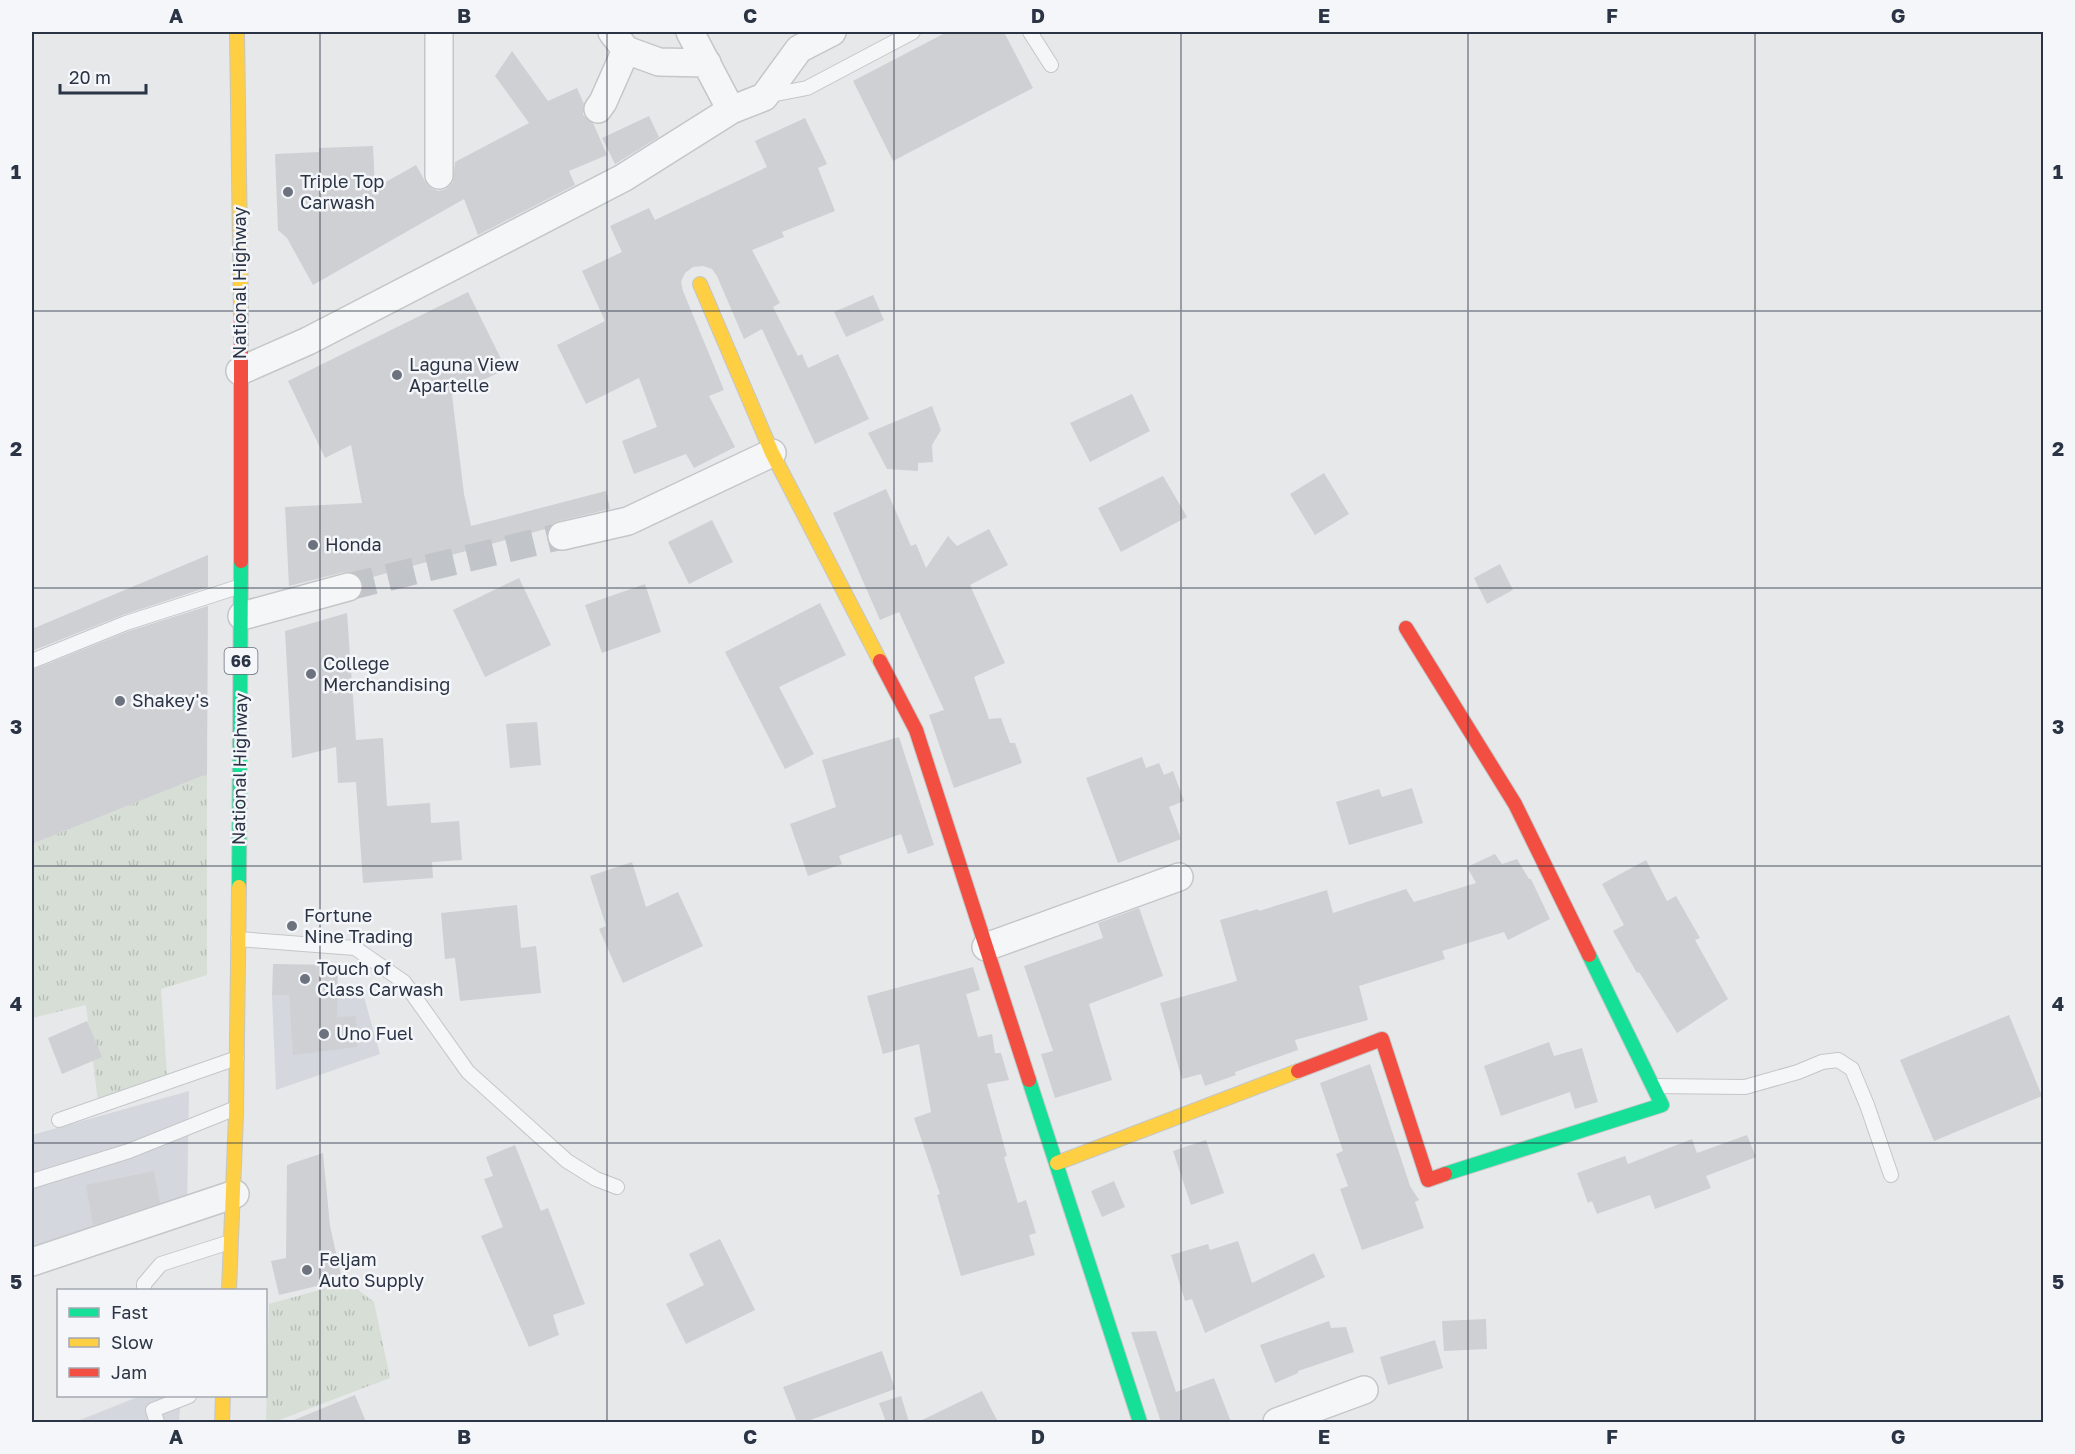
<svg xmlns="http://www.w3.org/2000/svg" width="2075" height="1454" font-family="'Golos Text',sans-serif">
<defs>
<pattern id="grass-tufts" width="24" height="20" patternUnits="userSpaceOnUse" patternTransform="scale(1.5)"><rect width="24" height="20" fill="#d6ded6"/><path d="M3 7l-1-3M5 7V3M7 7l1-3M15 17l-1-3M17 17v-4M19 17l1-3" fill="none" stroke="#b8bfb9"/></pattern>
</defs>
<rect width="100%" height="100%" fill="#e6e8ea"/>
<path fill="#d4d7dd" d="M362 990 380 1054 276 1090 272 995Z
M189 1091 187 1211 32 1264V1135Z
M140 1396H181L179 1422H75Z"/>
<path fill="url(#grass-tufts)" d="M207 774V975L161 989 167 1074 98 1102 86 1005 32 1018V844Z
M348 1282 374 1302 390 1378 274 1422H266L269 1304Z"/>
<path fill="#ced0d3" d="M947 32H1004L1033 88 893 161 853 81Z
M512 51 548 101 577 88 584 104 583 115 593 123 607 155 569 171 575 185 478 235 464 199 313 285 287 238 278 230 275 154 319 152V148L373 146 375 188 416 165 426 183 431 188 438 191 446 189 453 182 455 162 529 123 495 76Z
M649 116 659 137 615 164 602 138Z
M805 118 827 164 818 168 835 211 782 232 784 237 752 250 780 303 773 307 798 356 802 354 808 368 838 354 869 419 815 444 762 329 744 339 717 276 712 269 703 266 693 267 685 273 681 282 683 291 724 390 709 396 735 447 694 468 686 454 634 474 622 441 657 427 639 378 586 404 557 345 605 321 582 271 622 252 610 226 649 208 655 220 767 167 755 141Z
M468 292 506 369 452 395 464 494 471 526 606 491 610 509 559 521 552 524 549 528 362 580 353 572H344L289 586 285 507 362 503 351 445 325 458 288 381Z
M873 295 884 320 846 337 834 312Z
M1132 394 1150 431 1090 462 1070 423Z
M932 406 941 430 932 445 933 462 918 463V471L887 469 868 433Z
M1324 473 1349 514 1315 535 1290 494Z
M1163 476 1187 517 1121 552 1098 508Z
M886 489 911 546 916 544 926 568 948 536 957 546 989 529 1008 565 970 585 1005 663 974 677 989 719 1001 718 1010 743H1015L1022 763 954 788 929 715 944 710 899 612 880 620 833 513Z
M712 520 733 562 689 584 668 542Z
M208 555V587L123 615 32 651V629Z
M1500 564 1513 590 1487 604 1474 578Z
M519 578 551 645 485 677 453 610Z
M645 584 661 632 602 653 585 605Z
M820 603 846 655 779 687 814 754 785 769 725 652Z
M208 606 207 774 32 844V670L129 631Z
M347 613 356 740 383 738 387 806 430 803 431 823 459 821 462 860 432 862 433 878 363 883 356 782 338 783 336 747 292 758 285 631Z
M537 722 541 765 510 768 506 724Z
M899 737 934 845 908 854 901 834 839 856 842 864 808 876 790 824 836 807 822 760Z
M1142 757 1146 768 1159 763 1164 775 1173 771 1184 801 1169 807 1181 839 1118 863 1086 778Z
M1412 788 1423 823 1349 845 1336 802 1379 789 1382 797Z
M1495 854 1502 864 1517 859 1529 879H1531L1550 919 1508 940 1504 932 1442 951 1445 959 1359 986 1368 1020 1295 1040 1298 1050 1235 1072 1236 1075 1205 1086 1201 1074 1182 1079 1160 1003 1237 981 1220 920 1258 909 1259 911 1327 890 1333 913 1406 889 1414 902 1476 883 1467 867Z
M1646 860 1667 901 1676 896 1700 938 1695 940 1728 999 1677 1033 1639 972 1637 973 1613 931 1624 925 1602 884Z
M632 862 646 907 678 892 703 946 623 983 599 929 606 926 590 876Z
M517 905 521 948 536 946 541 993 460 1001 455 958 445 959 441 913Z
M1139 908 1163 976 1089 1004 1112 1080 1055 1098 1041 1054 1053 1051 1024 966 1103 938 1098 923Z
M273 964 338 965 337 1017 356 1016 357 1047 293 1055 289 995H272Z
M973 967 980 990 966 994 978 1037 992 1034 995 1053H1001L1009 1080 987 1084 1007 1156 1004 1157 1018 1203 1026 1200 1036 1233 1029 1235 1035 1255 961 1276 937 1195 940 1194 914 1118 931 1112 919 1044 883 1054 867 996Z
M2009 1015 2042 1096 1934 1141 1900 1060Z
M87 1021 102 1057 62 1074 48 1038Z
M1549 1042 1554 1056 1582 1048 1598 1102 1575 1109 1570 1092 1501 1116 1484 1066Z
M1370 1064 1410 1186 1419 1200 1415 1202 1424 1228 1362 1250 1340 1189 1348 1186 1336 1154 1343 1151 1320 1083Z
M1747 1135 1756 1157 1706 1176 1711 1188 1655 1209 1650 1195 1597 1214 1592 1201 1588 1203 1577 1173 1625 1156 1628 1164 1692 1139 1697 1153Z
M1206 1140 1224 1193 1191 1205 1173 1151Z
M515 1145 541 1211 548 1208 585 1304 553 1315 559 1335 529 1347 481 1236 503 1227 484 1179 493 1176 486 1157Z
M323 1153 330 1226 342 1280 279 1295 271 1261 286 1258 287 1165Z
M154 1171 160 1203 93 1225 86 1185Z
M1114 1181 1125 1207 1102 1217 1091 1191Z
M720 1239 755 1310 686 1344 666 1304 704 1285 689 1254Z
M1238 1241 1252 1283 1314 1253 1325 1277 1205 1333 1192 1299 1185 1301 1171 1255 1208 1244 1210 1250Z
M1486 1319 1487 1349 1444 1351 1442 1321Z
M1329 1321 1331 1328 1346 1327 1354 1352 1298 1371V1373L1275 1383 1260 1345Z
M1156 1331 1176 1392 1214 1378 1231 1422H1161L1131 1332Z
M1435 1340 1443 1368 1388 1385 1380 1357Z
M882 1351 895 1389 805 1422H797L783 1387Z
M982 1391 998 1422H918Z
M355 1395 366 1422H289Z
M901 1396 909 1422H886L879 1403Z"/>
<g fill="none" stroke-linecap="round" stroke-linejoin="round">
<path stroke="#c1c4c9" stroke-width="27" stroke-dasharray="27 14" stroke-linecap="butt" d="M348 587 562 536"/>
<g stroke="#c4c6c8" stroke-width="16">
<path id="lane" d="M1030 32 1051 65
M766 96 807 88 913 32
M32 661 126 623 241 586
M238 939 355 948 404 982 468 1072 567 1161 596 1179 617 1187
M1654 1086 1745 1087 1798 1072 1822 1062 1838 1060 1852 1069 1867 1105 1891 1175
M59 1120 237 1058
M32 1181 129 1151 236 1108
M144 1290V1284L161 1264 230 1242
M157 1422 153 1410 189 1396"/>
</g>
<g stroke="#c4c6c8" stroke-width="30">
<path id="street" d="M439 32V175
M612 32 626 50 659 62 707 63
M690 32 731 110
M598 109 603 102 626 50
M240 371 308 341 623 178 731 110 764 97 799 49 832 32
M562 536 628 521 772 453
M242 616 348 587
M986 947 1179 877
M32 1262 235 1194
M1277 1422 1364 1390"/>
</g>
<g stroke="#c4c6c8" stroke-width="16">
<path id="fast" d="M239 887 241 561
M1029 1080 1140 1422
M1445 1174 1662 1105 1589 955"/>
</g>
<g stroke="#c4c6c8" stroke-width="16">
<path id="slow" d="M237 32 241 316
M700 284 772 453 880 661
M1057 1163 1298 1071
M229 1290 236 1115 239 887
M222 1422 223 1396"/>
</g>
<g stroke="#c4c6c8" stroke-width="16">
<path id="jam" d="M241 316V561
M1406 628 1515 804 1589 955
M880 661 916 730 1029 1080
M1298 1071 1382 1039 1428 1180 1445 1174"/>
</g>
<use href="#lane" stroke="#f5f6f7" stroke-width="14"/>
<use href="#street" stroke="#f5f6f7" stroke-width="27"/>
<use href="#fast" stroke="#16e098" stroke-width="14"/>
<use href="#slow" stroke="#ffcf43" stroke-width="14"/>
<use href="#jam" stroke="#f24e42" stroke-width="14"/>
</g>
<path fill="none" stroke="#2b3445" stroke-width="1.5" stroke-opacity="0.55" d="M320 32V1422M607 32V1422M894 32V1422M1181 32V1422M1468 32V1422M1755 32V1422M32 311H2044M32 588H2044M32 866H2044M32 1143H2044"/>
<g fill="#6c737f" stroke="#f4f6f9" stroke-width="2">
<circle cx="288" cy="192" r="6"/>
<circle cx="397" cy="375" r="6"/>
<circle cx="313" cy="545" r="6"/>
<circle cx="311" cy="674" r="6"/>
<circle cx="120" cy="701" r="6"/>
<circle cx="292" cy="926" r="6"/>
<circle cx="305" cy="979" r="6"/>
<circle cx="324" cy="1034" r="6"/>
<circle cx="307" cy="1270" r="6"/>
</g>
<g text-anchor="middle" stroke-width="5" stroke-linejoin="round" paint-order="stroke">
<rect fill="#f4f6f9" stroke="#676e7b" stroke-width="1.5" x="224.5" y="648" width="33" height="26" rx="4.5"/>
<g font-size="16" font-weight="bold" fill="#2b3445">
<text x="241" y="667">66</text>
</g>
<g font-size="18" fill="#2b3445" stroke="#f4f6f9" text-anchor="start">
<text x="300" y="188">Triple Top<tspan x="300" dy="21">Carwash</tspan></text>
<text x="409" y="371">Laguna View<tspan x="409" dy="21">Apartelle</tspan></text>
<text x="325" y="551">Honda</text>
<text x="323" y="670">College<tspan x="323" dy="21">Merchandising</tspan></text>
<text x="132" y="707">Shakey's</text>
<text x="304" y="922">Fortune<tspan x="304" dy="21">Nine Trading</tspan></text>
<text x="317" y="975">Touch of<tspan x="317" dy="21">Class Carwash</tspan></text>
<text x="336" y="1040">Uno Fuel</text>
<text x="319" y="1266">Feljam<tspan x="319" dy="21">Auto Supply</tspan></text>
</g>
<g font-size="18" fill="#2b3445" stroke="#f4f6f9">
<text transform="translate(240 283) rotate(-90)" y="6">National Highway</text>
<text transform="translate(240 769) rotate(-89)" y="6">National Highway</text>
</g>
</g>
<rect width="2075" height="1454" fill="none" stroke="#f4f6f9" stroke-width="66"/>
<rect x="57" y="1289" width="210" height="108" fill="#f4f6f9" stroke="#a4a8b1" stroke-width="1.5"/>
<rect x="69" y="1308" width="30" height="9" fill="#16e098" stroke="#a4a8b1" stroke-width="1.5"/>
<text x="111" y="1319" font-size="18" fill="#2b3445">Fast</text>
<rect x="69" y="1338" width="30" height="9" fill="#ffcf43" stroke="#a4a8b1" stroke-width="1.5"/>
<text x="111" y="1349" font-size="18" fill="#2b3445">Slow</text>
<rect x="69" y="1368" width="30" height="9" fill="#f24e42" stroke="#a4a8b1" stroke-width="1.5"/>
<text x="111" y="1379" font-size="18" fill="#2b3445">Jam</text>
<path d="M60 84v9h86v-9" fill="none" stroke="#2b3445" stroke-width="3"/>
<text x="69" y="84" font-size="18" fill="#2b3445" stroke="#f4f6f9" stroke-width="4.5" paint-order="stroke">20 m</text>
<rect x="33" y="33" width="2009" height="1388" fill="none" stroke="#2b3445" stroke-width="2"/>
<g font-size="20" text-anchor="middle" font-weight="bold" fill="#2b3445">
<text x="176" y="23">A</text>
<text x="464" y="23">B</text>
<text x="750" y="23">C</text>
<text x="1038" y="23">D</text>
<text x="1324" y="23">E</text>
<text x="1612" y="23">F</text>
<text x="1898" y="23">G</text>
<text x="16" y="179">1</text>
<text x="2058" y="179">1</text>
<text x="16" y="456">2</text>
<text x="2058" y="456">2</text>
<text x="16" y="734">3</text>
<text x="2058" y="734">3</text>
<text x="16" y="1011">4</text>
<text x="2058" y="1011">4</text>
<text x="16" y="1289">5</text>
<text x="2058" y="1289">5</text>
<text x="176" y="1444">A</text>
<text x="464" y="1444">B</text>
<text x="750" y="1444">C</text>
<text x="1038" y="1444">D</text>
<text x="1324" y="1444">E</text>
<text x="1612" y="1444">F</text>
<text x="1898" y="1444">G</text>
</g>
</svg>
